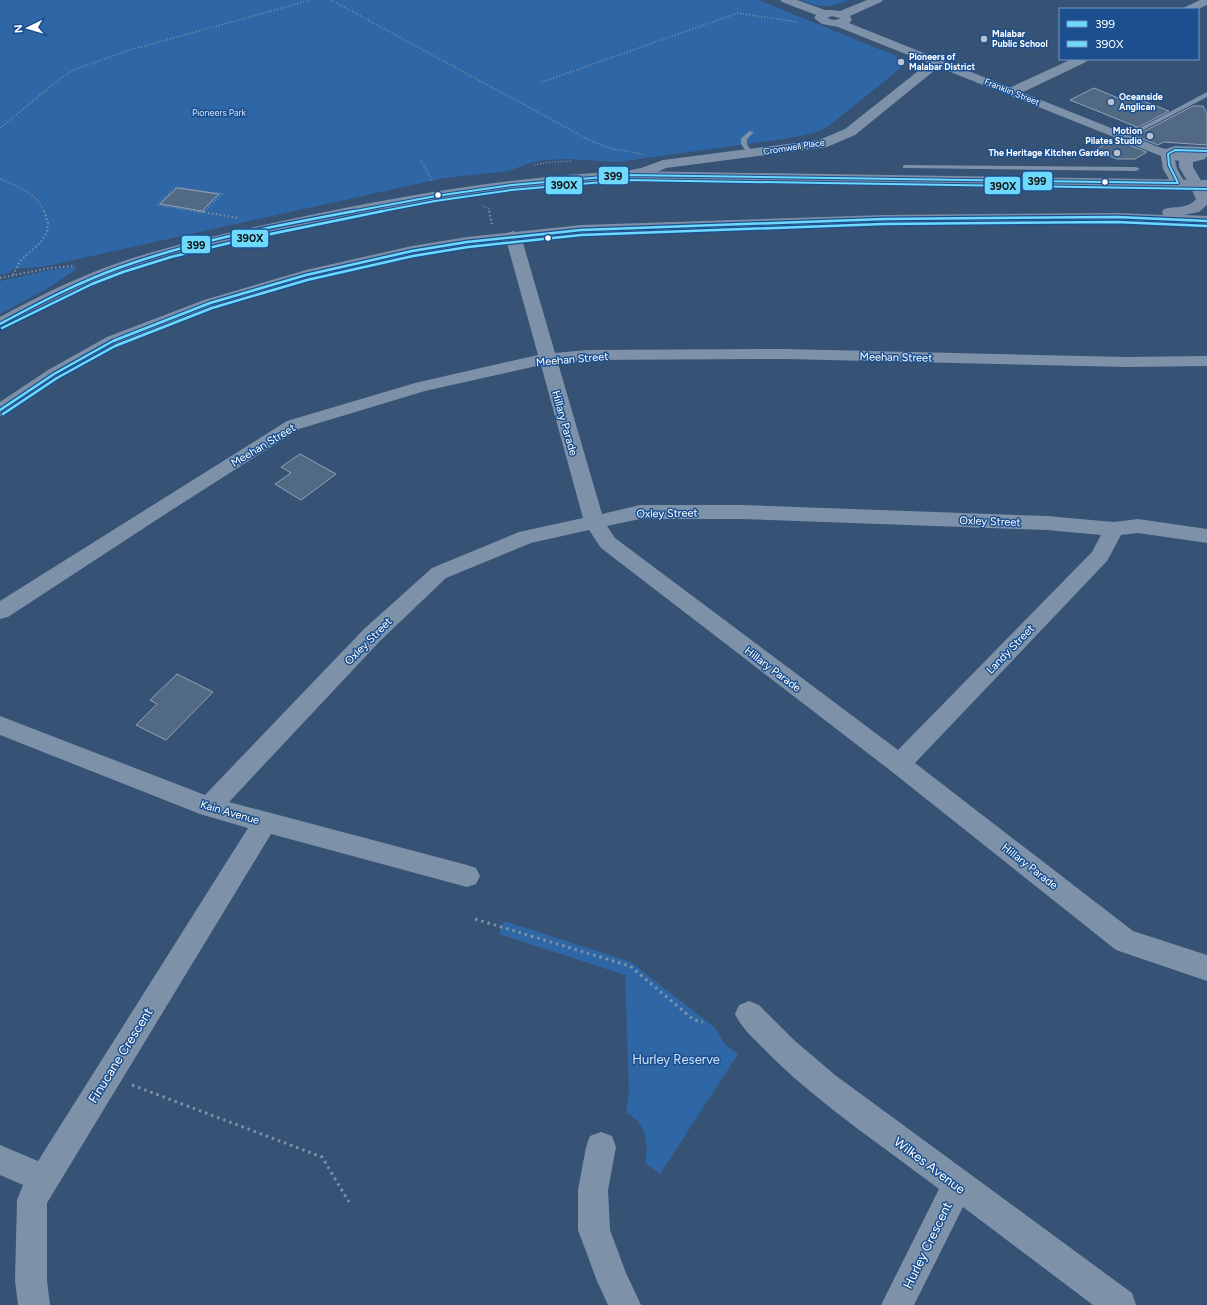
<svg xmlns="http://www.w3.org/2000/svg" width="1207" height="1305" font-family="Figtree,sans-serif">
<rect width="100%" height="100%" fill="#365274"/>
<path fill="#2f66a5" d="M0 0H759L896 56 902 67 830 125 815 133 784 139 617 162 567 159 544 160 527 164 509 171 444 178 42 267 12 269 10 273 0 275Z
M801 0H849C829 8 821 8 801 0Z
M75 267 77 268 75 270 50 287 0 314V281L50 270Z
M504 921 631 962 715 1028 724 1043 738 1054 660 1174 645 1163C649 1141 646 1124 626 1112L629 1092 625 975 499 934Z"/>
<path fill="#526984" stroke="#92a2b6" d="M1094 88 1118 98 1125 94 1169 111 1127 133 1137 127 1070 100Z
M1193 106H1203L1207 114V145L1163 142 1158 145 1135 136Z
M1114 139 1147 152 1135 159H1117L1095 150Z
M177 188 219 194 202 211 160 204Z
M300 454 336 474 301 500 275 484 291 473 281 467Z
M177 674 213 692 166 740 136 725 157 704 150 700Z"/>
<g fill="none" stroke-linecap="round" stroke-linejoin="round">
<path stroke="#7d92a8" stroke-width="1.5" stroke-dasharray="1 2" stroke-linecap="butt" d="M331 0 591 141 613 149 643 154
M542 82 738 13 797 22
M0 128 61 78 74 70 123 52 311 0
M421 161 432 180
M534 165 550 162 572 161
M0 179C17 186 37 193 44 212
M483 206 489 209 490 212
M201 212 157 205 176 187 222 194 204 212"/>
<path stroke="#7d92a8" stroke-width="2" stroke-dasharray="1.5 2.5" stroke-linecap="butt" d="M194 211 204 212
M489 211 492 224
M204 212 238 218
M204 212 205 211
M13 275 20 261 41 242 47 232 48 223 44 211
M0 278 50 268 74 266"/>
<path stroke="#7d92a8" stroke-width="3" stroke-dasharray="2.5 4" stroke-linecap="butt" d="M475 919 630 966 694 1020 703 1022
M132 1085 322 1157 349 1202"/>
<path fill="#7d92a8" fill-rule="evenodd" d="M1207 92V97L1126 139 1121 138Z
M749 131 754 132 747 139V144L753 153 750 155 748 154 741 144V139Z
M905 165 1136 167 1140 169 1136 171 903 168V166Z"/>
<path fill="#7d92a8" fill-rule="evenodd" d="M1200 0H1207V5L1198 9H1183L1185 7Z
M940 59 944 60 946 63 944 66 935 70 855 135 827 147 666 168C653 174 636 182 621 178L619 175 621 172 641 168 663 160 819 140 845 129 927 64Z
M1072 59H1088L1086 62 1017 95H1007L1006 92 1007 89Z
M513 231 518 233 521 236 555 353 587 350 785 349 1126 357 1207 356V366L1126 367 785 359 587 360 558 363 602 514 640 505H742L1047 516 1114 522 1138 519 1207 529V543L1138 533 1121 535 1107 561 915 763 1133 931 1207 955V981L1116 950 891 771 601 548 589 530 531 543 446 578 380 641 229 802 467 865 476 868 480 876 476 884 467 887 271 834 47 1203V1281L50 1305H18L15 1281 17 1200 23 1185 0 1175V1145L38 1161 248 828 200 814 0 735V716L205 795 364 629 432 568 519 532 583 518 541 365 425 391 299 429 167 513 8 617 0 619V601L287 421 415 383 538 355 505 236 508 233ZM640 519H742L1047 530 1101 535 1092 552 898 750 615 538 607 526Z
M749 1001 759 1005 794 1040 835 1075 1132 1293 1136 1305H1093L963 1207 914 1305H881L939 1189C880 1144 813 1100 762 1047 752 1037 741 1027 735 1014L739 1005Z
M601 1132 612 1136 616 1147 608 1190 610 1230 626 1273 641 1305H608L597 1281 578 1230V1190L586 1147 590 1136Z"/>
<path fill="#7d92a8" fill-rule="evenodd" d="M780 0H797L825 10H832L840 11 867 0H883L881 2 850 16 852 20 849 23 1161 148 1166 149 1175 146 1207 147V156L1205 159 1193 162V167L1203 184 1201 187 1196 188 1191 187 1179 167V161L1175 160 1177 169 1185 183 1183 186 1178 187 1173 186 1163 169 1161 156 838 27 822 24 814 18 816 15 782 2ZM832 16 839 18 840 19 833 20 827 18Z"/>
<path fill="#7d8ea7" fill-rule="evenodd" d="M626 171 1207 180V188H1205L1207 192V205L1199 212 1184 215 1207 216V226L1117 221 884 223 581 235 467 247 412 256 310 279 216 306 119 345 60 378 6 414 0 416V402L48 370 107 337 204 300 306 270 412 246 467 237 581 225 884 215 1117 213 1163 215 1162 212 1164 209C1175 206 1188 209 1196 199L1191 188 626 179C524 185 425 200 326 221 259 235 190 247 125 271 84 286 45 307 6 328L0 329V317C37 297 75 278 115 264 181 241 251 228 320 213 422 192 523 176 626 171Z"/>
<g stroke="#1b4f8f" stroke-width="4">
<path id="bus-1-far1" d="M350 212 436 196 512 185 626 175 1178 183 1169 165 1168 154 1175 150 1207 151"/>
</g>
<g stroke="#1b4f8f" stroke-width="5">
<path id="bus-1" d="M0 324C39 303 79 282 121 267 197 240 276 226 355 211
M0 410 54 374 113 341 210 303 306 275 412 251 467 242 581 230 884 219 1117 217 1207 221"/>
</g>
<g stroke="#1b4f8f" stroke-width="4">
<path id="bus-2-far1" d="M378 212 435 201 511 190 626 180 1207 189"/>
</g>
<g stroke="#1b4f8f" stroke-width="5">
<path id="bus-2" d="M2 328 92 284 123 272 171 257 246 239 383 211
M3 414 57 378 115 346 212 308 307 280 413 256 468 247 581 235 884 224 1117 222 1207 226"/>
</g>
<use href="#bus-1-far1" stroke="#6ddafd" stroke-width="2"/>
<use href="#bus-1" stroke="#6ddafd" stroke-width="2.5"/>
<use href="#bus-2-far1" stroke="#6ddafd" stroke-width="2"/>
<use href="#bus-2" stroke="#6ddafd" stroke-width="2.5"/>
</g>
<g fill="#b9c2ce" stroke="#1b4f8f" stroke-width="1.5">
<circle cx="984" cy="39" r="4"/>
<circle cx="901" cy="62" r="4"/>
<circle cx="1111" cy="102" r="4"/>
<circle cx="1150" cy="136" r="4"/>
<circle cx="1117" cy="153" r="4"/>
</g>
<g fill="#fff" stroke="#1b4f8f" stroke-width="1.5">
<circle cx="1105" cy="182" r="3.5"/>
<circle cx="438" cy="195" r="3.5"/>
<circle cx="548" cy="238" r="3.5"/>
</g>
<g text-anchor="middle" stroke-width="3" stroke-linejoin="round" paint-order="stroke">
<g font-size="9" font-weight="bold" fill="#fff" stroke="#1b4f8f" text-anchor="start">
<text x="992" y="37">Malabar<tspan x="992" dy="10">Public School</tspan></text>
<text x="909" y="60">Pioneers of<tspan x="909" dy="10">Malabar District</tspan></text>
<text x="1119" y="100">Oceanside<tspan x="1119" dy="10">Anglican</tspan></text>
<text x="1142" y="134" text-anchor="end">Motion<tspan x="1142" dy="10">Pilates Studio</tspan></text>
<text x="1109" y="156" text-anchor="end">The Heritage Kitchen Garden</text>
</g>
<g font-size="9" fill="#fff" stroke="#1b4f8f">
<text transform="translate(1012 92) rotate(22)" y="3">Franklin Street</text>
<text transform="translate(794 147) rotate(-9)" y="3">Cromwell Place</text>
</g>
<g font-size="9" fill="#cfe3fa" stroke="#1b4f8f">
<text x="219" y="116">Pioneers Park</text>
</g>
<g font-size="11" fill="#fff" stroke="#1b4f8f">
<text transform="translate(896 357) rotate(1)" y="4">Meehan Street</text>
<text transform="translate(572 359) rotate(-5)" y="4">Meehan Street</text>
<text transform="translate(565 423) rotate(74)" y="4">Hillary Parade</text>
<text transform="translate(263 445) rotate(-31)" y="4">Meehan Street</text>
<text transform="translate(667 513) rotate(-1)" y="4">Oxley Street</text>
<text transform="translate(990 521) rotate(2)" y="4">Oxley Street</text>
<text transform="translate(368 641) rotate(-45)" y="4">Oxley Street</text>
<text transform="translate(1010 649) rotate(-46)" y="4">Landy Street</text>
<text transform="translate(773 669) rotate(37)" y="4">Hillary Parade</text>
<text transform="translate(230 812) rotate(16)" y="4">Kain Avenue</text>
<text transform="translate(1030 866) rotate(38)" y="4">Hillary Parade</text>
</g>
<g font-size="13" fill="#fff" stroke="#1b4f8f">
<text transform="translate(120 1055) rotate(-58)" y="5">Finucane Crescent</text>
<text transform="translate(930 1165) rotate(37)" y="5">Wilkes Avenue</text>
<text transform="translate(927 1245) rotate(-64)" y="5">Hurley Crescent</text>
</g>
<g font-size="13" fill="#cfe3fa" stroke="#1b4f8f">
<text x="676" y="1064">Hurley Reserve</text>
</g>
</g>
<g stroke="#1b4f8f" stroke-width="1.5">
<rect x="598" y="166" width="31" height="19" rx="4" fill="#6ddafd"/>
<rect x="1022" y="171" width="31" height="20" rx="4" fill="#6ddafd"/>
<rect x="545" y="176" width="38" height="19" rx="4" fill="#6ddafd"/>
<rect x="984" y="176" width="37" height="19" rx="4" fill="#6ddafd"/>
<rect x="231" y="229" width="38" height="19" rx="4" fill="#6ddafd"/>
<rect x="181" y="235" width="30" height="19" rx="4" fill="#6ddafd"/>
</g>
<g font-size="11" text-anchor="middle" font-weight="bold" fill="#111">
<text x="613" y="180">399</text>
<text x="1037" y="185">399</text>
<text x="564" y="189">390X</text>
<text x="1003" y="190">390X</text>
<text x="250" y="242">390X</text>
<text x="196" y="249">399</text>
</g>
<rect x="1059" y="8" width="140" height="52" fill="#1b4f8f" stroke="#7695bc"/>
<rect x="1067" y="21" width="20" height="6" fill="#6ddafd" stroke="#7695bc"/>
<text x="1095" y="28" font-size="12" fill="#ffffff">399</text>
<rect x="1067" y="41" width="20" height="6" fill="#6ddafd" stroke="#7695bc"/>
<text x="1095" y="48" font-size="12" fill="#ffffff">390X</text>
<g transform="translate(28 28) rotate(265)" stroke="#1b4f8f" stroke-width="3" paint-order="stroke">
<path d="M0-3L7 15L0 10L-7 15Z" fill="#ffffff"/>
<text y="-6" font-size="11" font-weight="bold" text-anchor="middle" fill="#ffffff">N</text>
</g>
</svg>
